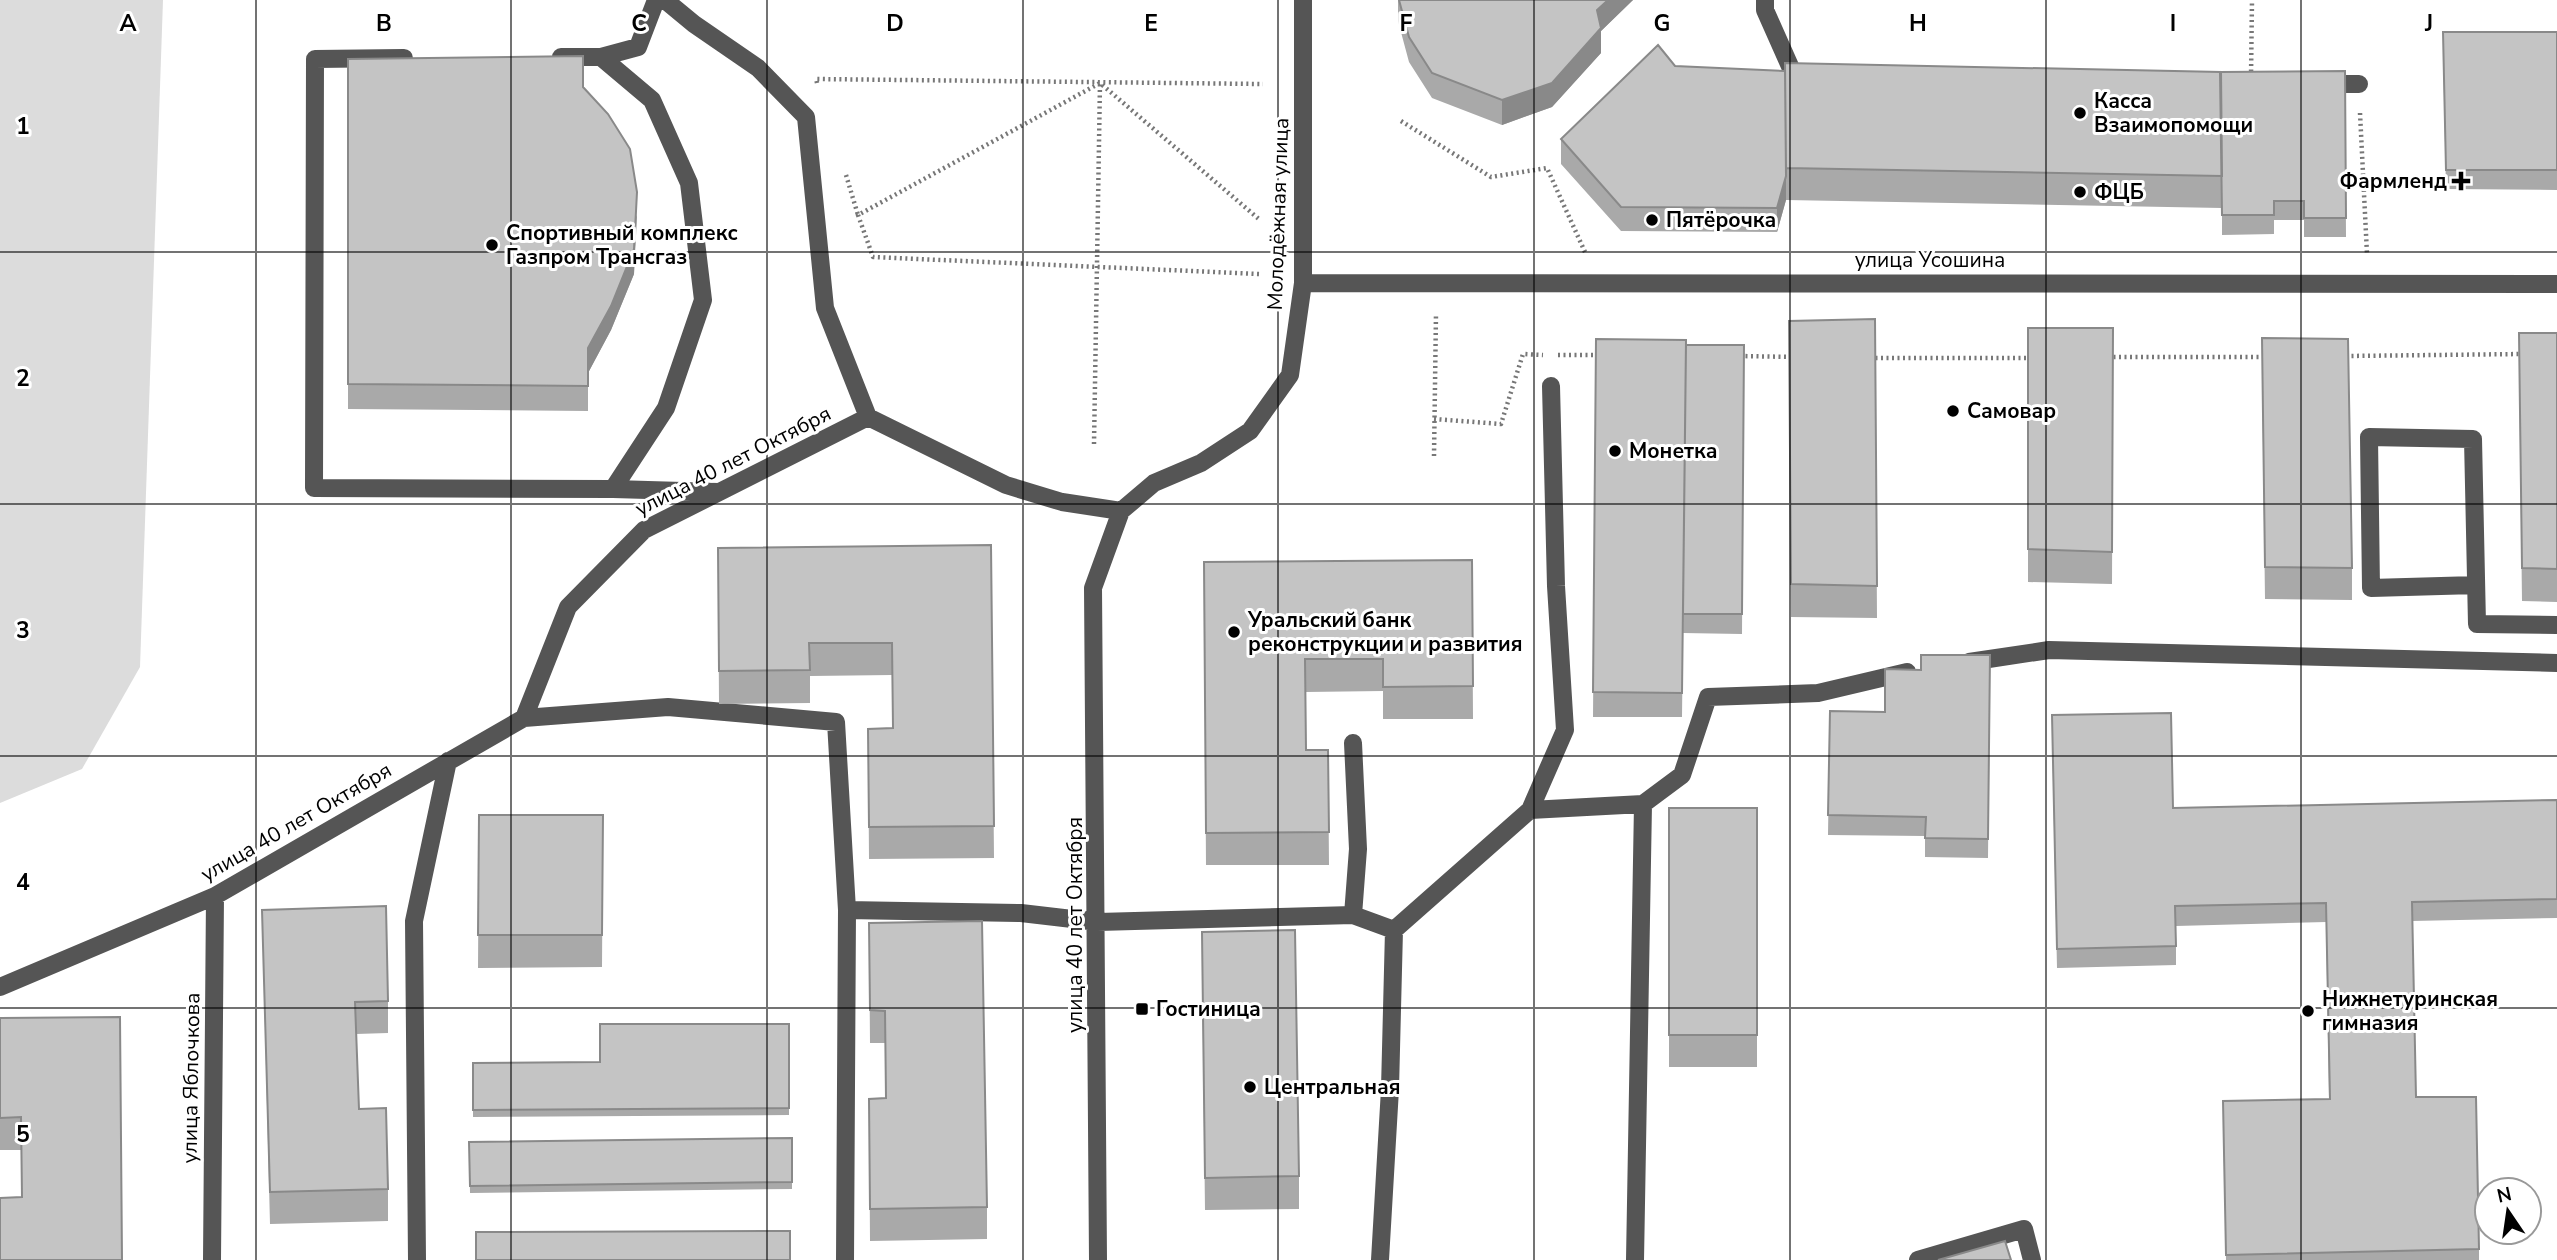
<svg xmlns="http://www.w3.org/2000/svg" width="2557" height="1260" font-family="'Nunito Sans',sans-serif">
<rect width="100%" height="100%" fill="#fff"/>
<path fill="#dcdcdc" d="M0 0H163L140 667 82 769 0 803Z"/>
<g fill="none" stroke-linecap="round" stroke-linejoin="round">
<path stroke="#777" stroke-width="4.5" stroke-dasharray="2 3.5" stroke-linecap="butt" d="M2251 77 2252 0
M817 83 816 79 1263 84
M2360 113 2367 254
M1401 121 1491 177 1547 168 1585 252
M846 175 858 215
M1259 274 873 257 858 215 1100 83 1260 220
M1558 355H1599
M1740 356 1795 357
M2346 356 2523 354
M2108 357H2267
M1870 358H2033
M1434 419 1501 424 1523 354 1543 355
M1094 444 1100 83
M1434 456 1436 313"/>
<path stroke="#555" stroke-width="18" d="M665 0 694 24 758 68 806 117 825 308 868 417
M1765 0V10L1793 73 1805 75
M561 57H601L638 47 656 0
M601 57 652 100 689 183 703 300 666 408 613 489
M404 58 315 59 314 488 613 489 718 492
M2322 84H2359
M1303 283 2557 284
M868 417 1006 485 1062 502 1121 511
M2476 585 2371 588 2369 437 2473 439 2477 624 2557 625
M1969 662 2049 650 2557 663
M524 718 668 707 836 722 847 910 1021 913 1098 922 1353 915 1394 930 1390 1089 1380 1260
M1353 743 1358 849 1353 915
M1643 804 1682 775 1708 697 1818 693 1907 672
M1530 810 1643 804 1635 1260
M1394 930 1530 810 1565 730 1556 586 1551 386
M0 987 215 896 524 718 568 607 644 530 868 417
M212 1260 215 896
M417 1260 414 921 448 761
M845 1260 847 910
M1098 1260 1093 588 1121 511 1154 483 1201 463 1250 431 1290 375 1303 283V0
M1918 1260 2024 1229 2032 1260"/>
</g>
<path fill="#a9a9a9" d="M1398 0H1633L1601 31V53L1552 107 1502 125 1432 98 1409 62 1398 21Z
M2557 32V190L2446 189 2443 52Z
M348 59 583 87 637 217 634 274 611 330 588 373V411L348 409Z
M1785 71 2220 72 2345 71 2346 237H2304V220H2274V234L2222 235V203V208L1786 200 1777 232 1621 231 1561 164V139Z
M1875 319 1877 618 1791 617 1789 321Z
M2028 328H2113L2112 584 2028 582Z
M2557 333V602L2522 601 2519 366Z
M1596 339 1686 345H1744L1742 634 1683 633 1684 537 1682 717H1593Z
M2262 370 2352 568V600L2265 599Z
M991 545 994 858 869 859 868 729 892 728V675L810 676V703L719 704 718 548Z
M1472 560 1473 719H1383V691L1306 692V750H1328L1329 865H1206L1204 562Z
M1990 655 1988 858 1925 857V836L1828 835 1830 711 1885 712 1921 670Z
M2052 735 2173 808 2557 800V918L2412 921 2416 1097 2479 1249V1260H2226L2223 1121 2329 1099 2326 922 2176 926V965L2057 968Z
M1669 808H1757V1067H1669Z
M479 815H603L602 967 478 968Z
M262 910 388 1001V1033L356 1034 359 1109 388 1189V1221L270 1224Z
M869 923 987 1207V1239L870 1241 869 1099 885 1098V1043H870Z
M1202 965 1299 1176V1209L1205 1210Z
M0 1018 122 1260 21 1197V1150H0Z
M789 1024V1115L473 1117V1063L600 1062Z
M792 1138V1189L470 1193 469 1142Z"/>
<path fill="#898989" d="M1608 0H1633L1601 31V53L1552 107 1502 125V100Z
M1786 176V200L1777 232V208Z
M637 192 634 274 611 330 588 373V411V348Z"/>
<path fill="#c4c4c4" stroke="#898989" stroke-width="2" d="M1399 0H1608L1597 10 1601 28 1552 83 1502 100 1432 73 1409 37Z
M2443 32H2557V170H2446Z
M1658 45 1675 66 1785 71 1786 176 1777 208 1621 207 1561 139Z
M583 56V87L608 114 630 149 637 192 634 249 611 306 588 348V386L348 384V59Z
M1785 63 2221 72 2222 176 1786 168Z
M2345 71 2346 218H2304V201H2274V215H2222L2220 72Z
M1875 319 1877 586 1791 584 1789 321Z
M2028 328H2113L2112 552 2028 549Z
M2519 333H2557V569L2522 568Z
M2262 338 2348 339 2352 568 2265 567Z
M1596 339 1686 340 1682 693 1593 692Z
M1686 345H1744L1742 614H1683Z
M991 545 994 826 869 827 868 729 893 728 892 643H809L810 670 719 671 718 548Z
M1472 560 1473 686 1383 687V659H1305L1306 750H1328L1329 832 1206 833 1204 562Z
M1921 655H1990L1988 839 1925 838 1926 817 1828 815 1830 711 1885 712V669L1921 670Z
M2171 713 2173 808 2557 800V899L2412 902 2416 1097H2476L2479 1249 2226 1255 2223 1101 2330 1099 2326 903 2175 906 2176 946 2057 949 2052 715Z
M1669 808H1757V1035H1669Z
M479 815H603L602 935H478Z
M386 906 388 1001 355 1002 359 1109 386 1108 388 1189 270 1192 262 910Z
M982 921 987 1207 870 1209 869 1099 886 1098 885 1011 870 1010 869 923Z
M1295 930 1299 1176 1205 1178 1202 932Z
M120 1017 122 1260H0V1198L22 1197 21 1117 0 1118V1018Z
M600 1024H789V1108L473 1110V1063L600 1062Z
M792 1138V1182L470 1186 469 1142Z
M790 1231V1260H476V1232Z
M2005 1241 2011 1260H1938Z"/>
<path fill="none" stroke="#000" stroke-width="2" stroke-opacity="0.55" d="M256 0V1260M511 0V1260M767 0V1260M1023 0V1260M1278 0V1260M1534 0V1260M1790 0V1260M2046 0V1260M2301 0V1260M0 252H2557M0 504H2557M0 756H2557M0 1008H2557"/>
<g fill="#000" stroke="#fff" stroke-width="2.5">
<circle cx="2080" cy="113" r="7"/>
<path d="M2457.5 170.5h7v7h7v7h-7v7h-7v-7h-7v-7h7z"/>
<circle cx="2080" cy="192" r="7"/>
<circle cx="1652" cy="220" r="7"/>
<circle cx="492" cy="245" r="7"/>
<circle cx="1953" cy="411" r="7"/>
<circle cx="1615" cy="451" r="7"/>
<circle cx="1234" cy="632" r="7"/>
<rect x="1135" y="1002" width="14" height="14" rx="3.5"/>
<circle cx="2308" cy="1011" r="7"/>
<circle cx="1250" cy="1087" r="7"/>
</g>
<g text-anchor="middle" stroke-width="6" stroke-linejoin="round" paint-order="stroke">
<g font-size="21" font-weight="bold" fill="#000" stroke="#fff" text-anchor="start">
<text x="2094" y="108">Касса<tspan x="2094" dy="24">Взаимопомощи</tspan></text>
<text x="2447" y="188" text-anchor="end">Фармленд</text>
<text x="2094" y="199">ФЦБ</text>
<text x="1666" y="227">Пятёрочка</text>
<text x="506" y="240">Спортивный комплекс<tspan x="506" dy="24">Газпром Трансгаз</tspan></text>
<text x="1967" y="418">Самовар</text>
<text x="1629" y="458">Монетка</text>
<text x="1248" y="627">Уральский банк<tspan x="1248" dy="24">реконструкции и развития</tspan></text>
<text x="2322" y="1006">Нижнетуринская<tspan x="2322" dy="24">гимназия</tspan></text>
<text x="1156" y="1016">Гостиница</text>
<text x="1264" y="1094">Центральная</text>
</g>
<g font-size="21" fill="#000" stroke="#fff">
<text transform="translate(1278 214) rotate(-88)" y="7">Молодёжная улица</text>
<text x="1930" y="267">улица Усошина</text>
<text transform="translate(733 461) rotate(-27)" y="7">улица 40 лет Октября</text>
<text transform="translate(296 822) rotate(-30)" y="7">улица 40 лет Октября</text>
<text transform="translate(1075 925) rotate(-90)" y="7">улица 40 лет Октября</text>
<text transform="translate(191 1078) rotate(-89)" y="7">улица Яблочкова</text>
</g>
</g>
<g font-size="23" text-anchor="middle" font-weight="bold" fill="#000" stroke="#fff" stroke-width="6" stroke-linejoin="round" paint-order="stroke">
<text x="128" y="31">A</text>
<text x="384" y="31">B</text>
<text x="639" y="31">C</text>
<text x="895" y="31">D</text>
<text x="1151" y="31">E</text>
<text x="1406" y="31">F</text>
<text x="1662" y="31">G</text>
<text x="1918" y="31">H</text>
<text x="2173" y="31">I</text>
<text x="2429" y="31">J</text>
<text x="23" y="134">1</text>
<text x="23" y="386">2</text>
<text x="23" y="638">3</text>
<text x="23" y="890">4</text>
<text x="23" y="1142">5</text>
</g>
<g transform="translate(2508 1211) rotate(347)"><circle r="33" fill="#ffffff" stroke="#999999" stroke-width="2"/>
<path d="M0-5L12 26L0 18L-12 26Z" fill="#000000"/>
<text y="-10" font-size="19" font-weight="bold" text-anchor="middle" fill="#000000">N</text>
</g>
</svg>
